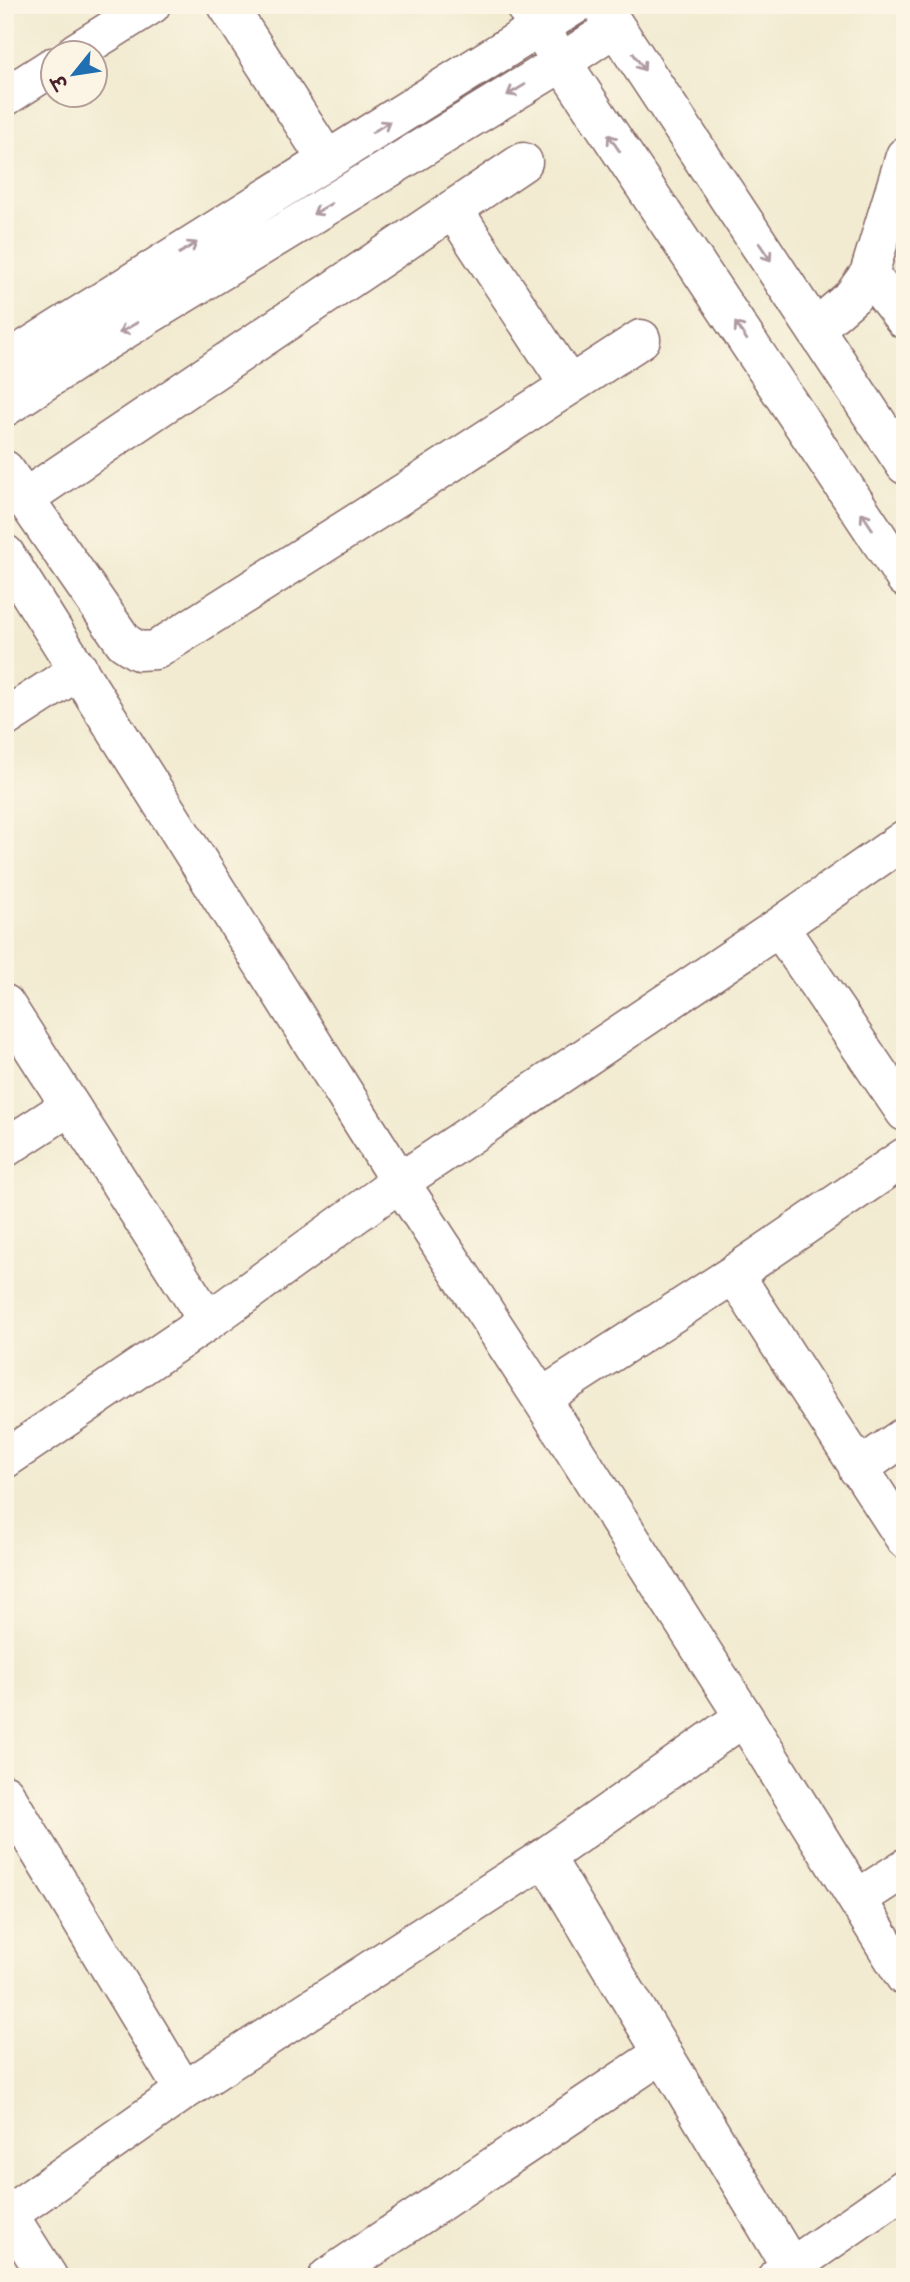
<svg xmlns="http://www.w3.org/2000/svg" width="910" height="2282" font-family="Mynerve,'Playpen Sans Deva',sans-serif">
<rect width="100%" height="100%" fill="#fcf5e5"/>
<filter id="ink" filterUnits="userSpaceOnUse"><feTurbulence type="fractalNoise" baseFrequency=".0143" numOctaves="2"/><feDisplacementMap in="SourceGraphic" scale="14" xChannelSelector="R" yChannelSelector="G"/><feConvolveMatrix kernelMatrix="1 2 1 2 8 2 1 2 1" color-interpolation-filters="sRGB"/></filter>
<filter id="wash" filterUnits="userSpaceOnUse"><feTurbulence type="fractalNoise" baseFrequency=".00686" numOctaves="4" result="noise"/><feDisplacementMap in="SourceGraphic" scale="28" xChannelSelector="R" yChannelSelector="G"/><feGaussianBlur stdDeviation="1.57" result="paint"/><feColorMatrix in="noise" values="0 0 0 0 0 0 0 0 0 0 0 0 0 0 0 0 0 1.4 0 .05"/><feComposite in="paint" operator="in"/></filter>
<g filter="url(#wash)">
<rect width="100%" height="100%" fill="#f2ebd1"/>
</g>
<g filter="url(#ink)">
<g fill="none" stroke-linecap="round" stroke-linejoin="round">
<g stroke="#856665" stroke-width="41">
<path id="minor" d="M227 5 327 160
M76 52 151 5
M5 97 52 67
M453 209 569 385
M869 274 905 320
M816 328 853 296 869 274 905 156
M5 362 575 5
M5 407 101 344 561 63 615 27
M5 470 124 642 138 651 156 650 421 482 641 339
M25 498 523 162
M5 554 400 1182 541 1398 744 1717 905 1977
M5 718 79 670
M779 927 905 1112
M5 1004 208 1321
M5 1148 70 1106
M734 1274 905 1539
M541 1398 734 1274 905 1157
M5 1459 208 1321 400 1182 779 927 905 839
M858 1469 905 1436
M5 1794 184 2091
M545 1857 791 2267
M857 1899 905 1868
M5 2209 48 2277
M9 2214 184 2091 545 1857 744 1717
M328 2277 663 2053
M777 2277 905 2188"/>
</g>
<g stroke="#856665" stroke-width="41">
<path id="major" d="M524 5 905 578
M601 5 905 465"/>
</g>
<use href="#minor" stroke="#fff" stroke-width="38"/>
<use href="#major" stroke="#fff" stroke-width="38"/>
</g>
<defs><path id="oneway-shaft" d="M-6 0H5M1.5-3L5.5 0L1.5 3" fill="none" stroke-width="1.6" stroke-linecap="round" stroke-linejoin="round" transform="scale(1.75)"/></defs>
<g stroke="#ae9aa0">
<use href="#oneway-shaft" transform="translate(639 62) rotate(56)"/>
<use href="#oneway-shaft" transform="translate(516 90) rotate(149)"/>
<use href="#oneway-shaft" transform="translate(381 127) rotate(-32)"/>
<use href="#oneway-shaft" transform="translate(614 143) rotate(-124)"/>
<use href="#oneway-shaft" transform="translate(322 209) rotate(149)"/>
<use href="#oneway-shaft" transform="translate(188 248) rotate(-32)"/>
<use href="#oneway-shaft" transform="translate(765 252) rotate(56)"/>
<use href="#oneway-shaft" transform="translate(128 328) rotate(149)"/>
<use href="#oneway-shaft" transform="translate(741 331) rotate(-124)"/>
<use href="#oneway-shaft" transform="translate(867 521) rotate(-123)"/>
</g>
</g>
<rect width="910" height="2282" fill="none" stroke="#fcf5e5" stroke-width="28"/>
<g transform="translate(74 74) rotate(240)"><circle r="33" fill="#fcf5e5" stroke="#b59f9b" stroke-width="2"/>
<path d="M0-5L12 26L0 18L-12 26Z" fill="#1f6fb2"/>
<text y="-10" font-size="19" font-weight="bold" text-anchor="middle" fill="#4a1f2b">उ</text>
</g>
</svg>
